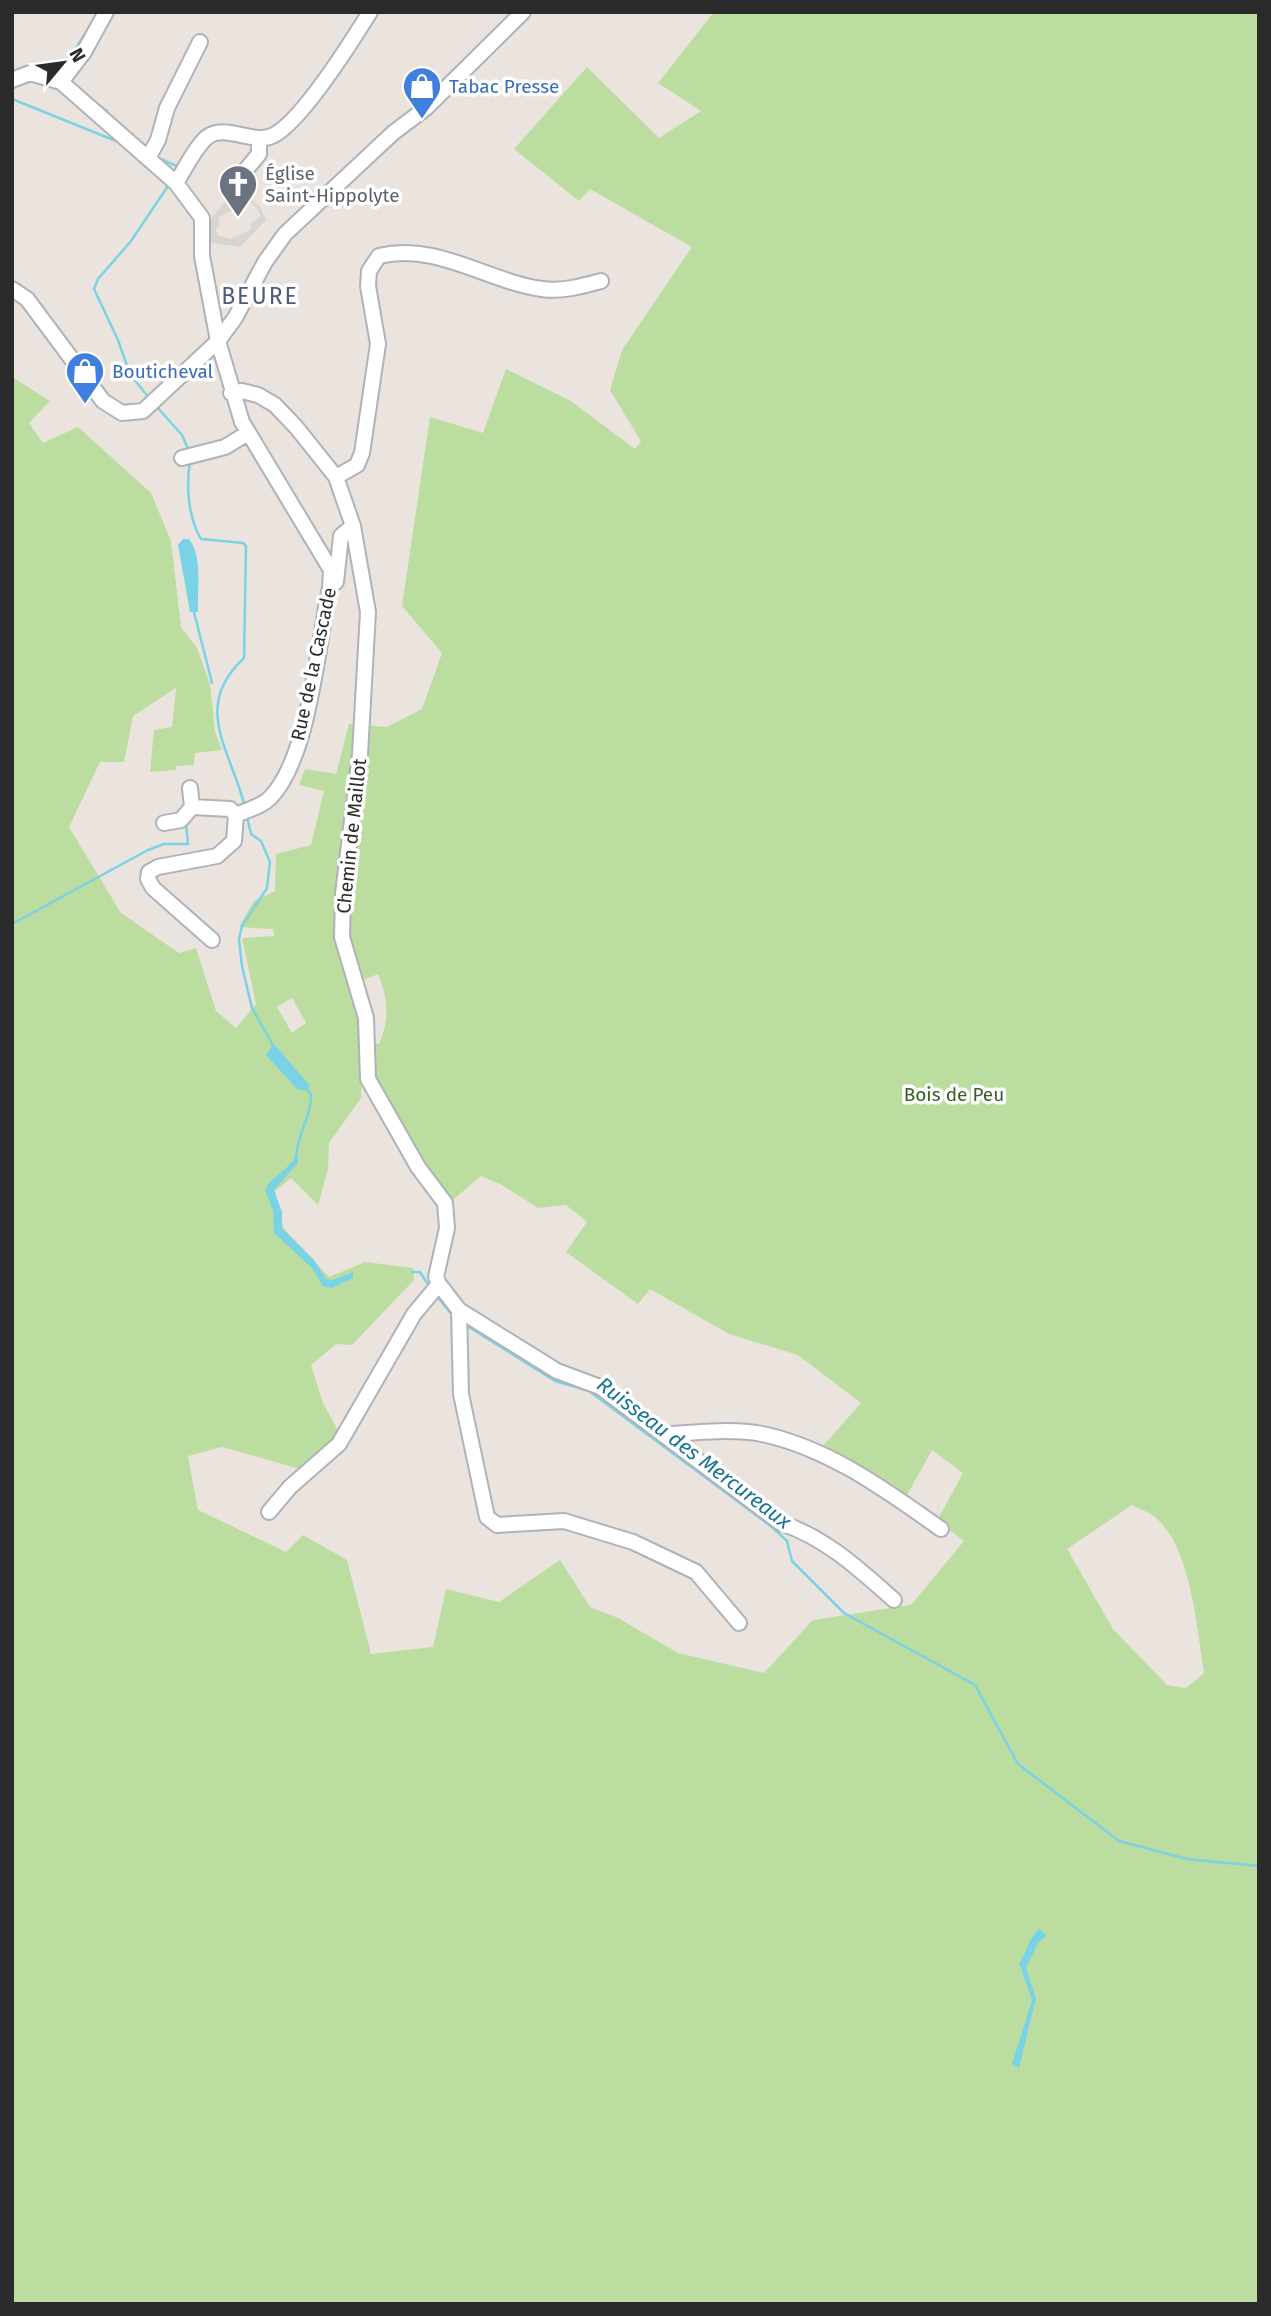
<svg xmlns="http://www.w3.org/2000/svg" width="1271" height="2316" font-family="'Fira Sans',sans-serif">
<rect width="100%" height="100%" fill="#ebe4de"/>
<path fill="#bbdd9f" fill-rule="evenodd" d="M714 12H1259V2304H12V377L50 401 29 423 43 443 78 427 151 493 171 541 181 627 197 648 210 684 215 731 222 750 195 753 194 765 176 766V770L150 772 154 730 172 727 176 688 133 716 124 762H100L69 827 121 913 179 953 196 948 216 1011 236 1028 256 1004 242 938 274 936 273 929 239 927 254 901 275 891 276 854 311 845 324 791 299 785 305 769 336 774 349 724 387 727 422 709 442 653 402 606 430 417 483 433 506 369 571 401 635 449 641 441 610 390 622 350 692 247 590 189 579 201 514 149 587 67 659 138 701 111 658 83ZM378 974C388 998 390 1020 379 1044L373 1043 375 1082 448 1204 481 1176 502 1185 538 1208 566 1205 587 1222 566 1252 638 1304 650 1289 729 1334 798 1355 861 1403 823 1446 907 1495 932 1450 963 1473 937 1521 964 1541 911 1605 813 1620 764 1673 678 1653 618 1618 590 1607 560 1560 499 1602 446 1589 433 1647 371 1654 347 1560 303 1535 286 1552 198 1510 188 1456 222 1447 304 1470 340 1434 323 1403 311 1365 336 1344 352 1345 414 1280 413 1268 365 1262 329 1277 284 1229 275 1191 291 1178 318 1205 328 1169 329 1143 361 1098 363 1024 353 984ZM292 998 306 1023 292 1033 277 1007ZM1132 1505C1139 1509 1150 1512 1156 1518 1191 1548 1197 1628 1204 1673L1186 1688 1167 1685 1113 1629 1067 1549Z"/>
<path fill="#d8d4d1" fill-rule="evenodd" d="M226 183 237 186 261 208 266 220 240 247 206 242 209 221 230 196 221 188ZM246 199 256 207 261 216 250 224 252 229 230 239 218 235 215 229 220 226 218 217 240 207 238 203Z"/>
<path fill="#7ad3e4" d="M183 539H189C203 556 197 591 198 612H190L178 545Z
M272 1046H276L310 1086 304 1091 297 1089 266 1055Z
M295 1157H298V1163L274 1190 282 1212V1228L314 1260 326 1279 333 1280 353 1272V1278L332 1288 323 1286 311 1267 274 1233 273 1211 265 1190C272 1175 288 1171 295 1157Z
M1039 1929 1047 1935 1038 1943 1026 1968 1036 1998 1019 2068 1012 2064 1032 2000 1019 1963C1027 1952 1028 1939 1039 1929Z"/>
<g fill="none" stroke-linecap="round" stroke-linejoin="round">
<path stroke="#7ad3e4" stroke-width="2.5" d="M65 66 95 18
M12 99 121 143
M93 101 107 111
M156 157 179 167
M149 398 130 374 118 340 94 289 98 279 131 241 170 183
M156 406 182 435 189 451
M190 461C186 486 188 517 201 539L243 543 246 546 244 658C191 707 231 750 245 807
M194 612 212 683
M247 817 251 834 261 841 270 862 267 888 242 926 239 939 242 966 252 1008 274 1047
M12 924 148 850 164 844H188L186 823
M296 1158C297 1133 312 1116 311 1094L304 1087
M412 1272H420L429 1286
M435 1294 453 1316
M464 1324 555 1381 589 1391 772 1527 787 1541 792 1561 844 1613 975 1685 1018 1764 1119 1841 1187 1859 1259 1866"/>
<g stroke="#afb2ba" stroke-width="18">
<path id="minor" d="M12 80 30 73 61 82 176 183 202 218V256L218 341 242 422 331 570 330 588C317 645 310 757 270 798 261 807 247 810 236 815L234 841 217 856 158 867 149 872 148 879 153 888 212 940
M61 82 84 52 106 12
M148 158 158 140 167 108 200 42
M176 183C185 169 194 149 206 138 224 122 254 146 274 135 302 120 352 41 370 12
M235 194V183L259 154V138
M12 289 27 299 103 401 122 413 143 411 218 341 235 318 265 262 285 234 393 133 426 108 523 12
M231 393 242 391 258 395 275 405 296 427 336 477 353 526 368 612 360 754 343 894 342 937 366 1018 368 1079 418 1167 445 1203 447 1228 436 1277 439 1284 459 1310 557 1371 600 1387 781 1523C826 1538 859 1569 894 1600
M182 458 225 447 248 433
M336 477 357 465 362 453 378 344 368 286 369 271 379 256C437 242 486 281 542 289 561 292 583 286 601 281
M336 582 341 536 353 526
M190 788 192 807
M164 823 181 820 192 807 230 809 236 815
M459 1310 461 1394 487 1517 497 1525 564 1521 633 1542 696 1572 739 1623
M665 1434C697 1433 730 1428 762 1434 829 1448 887 1491 941 1529
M269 1512 290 1487 339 1444 414 1314 439 1284"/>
</g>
<use href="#minor" stroke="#fff" stroke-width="14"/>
</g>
<defs>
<g id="shop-pin" transform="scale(2.0125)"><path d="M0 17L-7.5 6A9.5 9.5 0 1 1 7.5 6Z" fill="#3f7fe0" stroke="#fff"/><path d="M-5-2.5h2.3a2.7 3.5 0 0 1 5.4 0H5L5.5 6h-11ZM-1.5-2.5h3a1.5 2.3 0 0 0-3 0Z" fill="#fff"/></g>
<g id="church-pin" transform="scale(2.0125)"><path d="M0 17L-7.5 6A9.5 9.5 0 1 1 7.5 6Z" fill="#6b7280" stroke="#fff"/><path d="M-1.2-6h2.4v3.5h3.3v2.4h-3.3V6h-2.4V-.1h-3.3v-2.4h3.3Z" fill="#fff"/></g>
</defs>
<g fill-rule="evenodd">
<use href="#shop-pin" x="422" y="86"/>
<use href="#church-pin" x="238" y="184"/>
<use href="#shop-pin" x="85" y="371"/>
</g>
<g text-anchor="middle" stroke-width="7" stroke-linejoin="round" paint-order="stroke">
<g font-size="19" fill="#366cbe" stroke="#fff" text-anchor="start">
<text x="449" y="93">Tabac Presse</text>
<text x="112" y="378">Bouticheval</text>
</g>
<g font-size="19" fill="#5b616d" stroke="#fff" text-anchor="start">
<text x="265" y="180">Église<tspan x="265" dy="22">Saint-Hippolyte</tspan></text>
</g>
<g font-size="19" fill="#2b2b2b" stroke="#fff">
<text transform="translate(313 664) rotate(-78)" y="7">Rue de la Cascade</text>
<text transform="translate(351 836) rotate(-84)" y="7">Chemin de Maillot</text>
</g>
<g font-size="19" fill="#356221" stroke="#fff">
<text x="954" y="1101">Bois de Peu</text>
</g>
<g font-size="21" font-style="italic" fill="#197491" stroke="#fff">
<text transform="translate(694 1453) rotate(37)" y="7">Ruisseau des Mercureaux</text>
</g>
<g font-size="23" letter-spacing="2" fill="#4f5a78" stroke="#fff">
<text x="260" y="304">BEURE</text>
</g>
</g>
<rect width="1271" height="2316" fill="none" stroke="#2b2b2b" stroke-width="28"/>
<g transform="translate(63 63) rotate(61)" stroke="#ffffff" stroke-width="5" paint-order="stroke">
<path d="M0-5L12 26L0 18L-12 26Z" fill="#2b2b2b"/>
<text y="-10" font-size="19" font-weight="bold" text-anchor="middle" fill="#2b2b2b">N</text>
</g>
</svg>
